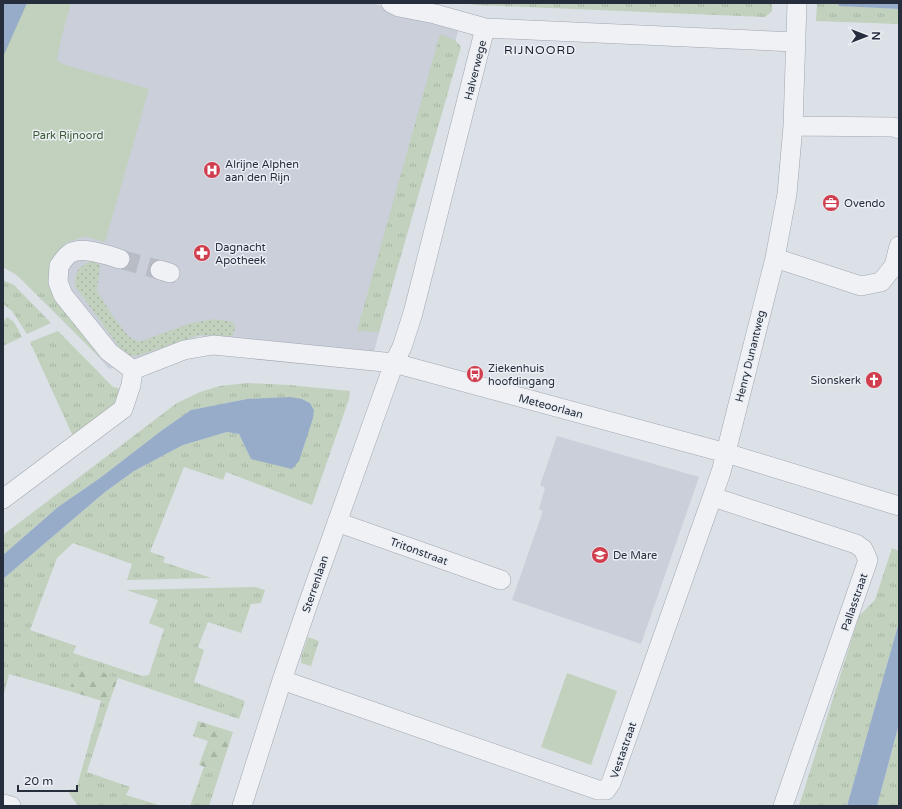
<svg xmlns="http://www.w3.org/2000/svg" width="902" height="809" font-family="'Varela Round',sans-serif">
<defs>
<pattern id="grass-tufts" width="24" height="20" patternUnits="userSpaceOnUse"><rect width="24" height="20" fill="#c1d1bd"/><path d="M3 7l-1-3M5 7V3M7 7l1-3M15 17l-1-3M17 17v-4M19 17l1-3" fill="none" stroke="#a6b4a3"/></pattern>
<pattern id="forest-firs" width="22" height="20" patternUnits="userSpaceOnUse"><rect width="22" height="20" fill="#c1d1bd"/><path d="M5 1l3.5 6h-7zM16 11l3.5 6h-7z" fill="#a6b4a3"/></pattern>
<pattern id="garden-dots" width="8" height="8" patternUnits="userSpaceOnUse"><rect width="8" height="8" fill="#c1d1bd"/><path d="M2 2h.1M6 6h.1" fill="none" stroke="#a6b4a3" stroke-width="1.8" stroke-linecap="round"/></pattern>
</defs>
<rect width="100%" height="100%" fill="#dce0e7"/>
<path fill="#cacfd9" d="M34 3H373L458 31 374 352 199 336 109 369 22 268 3 81Z
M557 436 699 477 641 644 512 600 543 511 539 509 545 488 540 485Z"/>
<path fill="url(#grass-tufts)" d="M465 3H772V11L765 17 475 5Z
M817 3H838L840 6 899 9V24L816 21Z
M440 34 455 40 461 47 379 332 357 331Z
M3 230 85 236 65 243 50 266 53 295 101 359 17 275 3 267Z
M3 280 14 285 51 323 27 334 12 311 3 304Z
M7 317 14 322 22 337 3 346V322Z
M58 331 113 387 121 389 117 401 76 436 72 434 30 342Z
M248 383 289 385 350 391 349 399 312 505 226 472 223 480 184 467 150 552 165 557 163 562 211 578 127 580 132 564 73 543 57 558 30 630 76 646 73 653 142 676 149 675 164 629 149 623 158 600 126 590 255 587 265 590 261 603 251 604 241 633 208 622 198 647 204 650 194 682 245 701 239 719 115 677 74 680 69 691 9 674 3 697V579L105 492 134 471 183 445 227 432 239 434 251 459 314 410 310 403 302 399H247L191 410 161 431 100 478 58 507 3 555V535L177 403 200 392 220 386Z
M892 548 899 551V622L847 806H799L859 616 875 600Z
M308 637 319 641 311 666 301 663V657Z
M101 701 109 703 87 772 130 787 126 795 162 806H78L69 793 70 789 76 790Z
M899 724V805L877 806Z
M204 767 220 772 209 806H190Z"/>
<path fill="url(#forest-firs)" d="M79 664 118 678 109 703 69 691Z
M198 721 233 732 220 772 199 765 208 741 193 736Z"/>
<path fill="#c1d1bd" d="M3 3H71L61 39 57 60 62 64 149 89 105 242 85 236 65 243 34 292 17 275 3 267Z
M567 673 617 691 591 765 541 747Z"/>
<path fill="url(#garden-dots)" d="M91 261 100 265 97 291 112 315 129 337 139 342 188 324 214 319 233 322 235 326 234 334 230 336 199 335 143 354 135 356 125 355 75 286C75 271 77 268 91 261Z"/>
<path fill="#96acc8" d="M3 3H27L3 57Z
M838 3H899V9L839 6Z
M290 397 302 399 310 403 314 410 313 418 299 461 292 469 251 459 239 434 227 432 183 445 134 471 105 492 3 579V555L58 507 100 478 161 431 191 410 247 399Z
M899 622V724L877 806H847Z"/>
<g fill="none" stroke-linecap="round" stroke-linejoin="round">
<path stroke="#b8bcc5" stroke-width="19" stroke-dasharray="19 10" stroke-linecap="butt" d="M120 259 160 270"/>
<g stroke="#a2a7b1" stroke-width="20">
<path id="street" d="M391 3 399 7 435 14 485 28
M793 126 893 127 899 129
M775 258 861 286 881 282 894 266 899 246
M120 259C107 255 81 245 69 254 65 257 62 262 59 266L58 282 63 295 109 352 133 370 184 350 213 345 394 363 726 453 899 506
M160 270 170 273
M713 497 856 544 863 549 868 560 783 806
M3 499 123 409 131 385 133 370
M337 522 501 580
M282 680 598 790H606L611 783 721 472 775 258 787 194 793 126 797 3
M3 804 11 806
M242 806 282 680 309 601 394 363 402 347 413 313 485 28 795 42"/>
</g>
<use href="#street" stroke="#eff1f5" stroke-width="19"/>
</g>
<defs>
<g id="hospital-disc" transform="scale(0.9)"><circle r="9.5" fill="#d03d4d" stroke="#ebeff4"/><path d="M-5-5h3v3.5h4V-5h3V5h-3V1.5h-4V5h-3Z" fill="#fff"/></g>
<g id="office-disc" transform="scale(0.9)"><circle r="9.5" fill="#d03d4d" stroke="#ebeff4"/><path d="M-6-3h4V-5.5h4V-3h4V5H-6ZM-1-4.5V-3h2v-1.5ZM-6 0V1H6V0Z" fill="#fff"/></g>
<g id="pharmacy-disc" transform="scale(0.9)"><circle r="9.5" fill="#d03d4d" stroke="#ebeff4"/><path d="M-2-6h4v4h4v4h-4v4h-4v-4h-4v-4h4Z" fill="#fff"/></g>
<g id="bus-disc" transform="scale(0.9)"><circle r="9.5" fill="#d03d4d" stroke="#ebeff4"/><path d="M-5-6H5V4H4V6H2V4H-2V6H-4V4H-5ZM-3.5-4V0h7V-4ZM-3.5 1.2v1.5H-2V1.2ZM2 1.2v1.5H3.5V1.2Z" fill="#fff"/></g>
<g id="church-disc" transform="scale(0.9)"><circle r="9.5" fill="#d03d4d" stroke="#ebeff4"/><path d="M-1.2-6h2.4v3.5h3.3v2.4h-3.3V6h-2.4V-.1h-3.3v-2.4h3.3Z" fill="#fff"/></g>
<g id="school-disc" transform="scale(0.9)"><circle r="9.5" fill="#d03d4d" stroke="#ebeff4"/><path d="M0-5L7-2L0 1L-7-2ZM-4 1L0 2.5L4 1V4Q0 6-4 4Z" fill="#fff"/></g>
</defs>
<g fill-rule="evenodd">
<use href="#hospital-disc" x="212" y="170"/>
<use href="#office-disc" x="831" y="203"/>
<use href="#pharmacy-disc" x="202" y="253"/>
<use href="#bus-disc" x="475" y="374"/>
<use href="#church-disc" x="874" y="380"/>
<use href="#school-disc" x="600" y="555"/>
</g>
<g text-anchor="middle" stroke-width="3" stroke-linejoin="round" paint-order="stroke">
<g font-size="11" fill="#262d3d" stroke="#ebeff4">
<text transform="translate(475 70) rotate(-76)" y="4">Halverwege</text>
<text transform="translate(750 356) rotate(-76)" y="4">Henry Dunantweg</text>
<text transform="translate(551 406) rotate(15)" y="4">Meteoorlaan</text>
<text transform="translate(419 551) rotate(20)" y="4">Tritonstraat</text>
<text transform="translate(315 584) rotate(-71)" y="4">Sterrenlaan</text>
<text transform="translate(854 602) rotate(-71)" y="4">Pallasstraat</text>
<text transform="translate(623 750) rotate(-71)" y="4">Vestastraat</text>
</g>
<g font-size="11" fill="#385933" stroke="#ebeff4">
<text x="68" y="139">Park Rijnoord</text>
</g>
<g font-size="11" fill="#262d3d" stroke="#ebeff4" text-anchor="start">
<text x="225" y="168">Alrijne Alphen<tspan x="225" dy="13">aan den Rijn</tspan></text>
<text x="844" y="207">Ovendo</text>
<text x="215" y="251">Dagnacht<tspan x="215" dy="13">Apotheek</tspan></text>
<text x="488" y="372">Ziekenhuis<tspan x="488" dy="13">hoofdingang</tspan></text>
<text x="861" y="384" text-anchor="end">Sionskerk</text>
<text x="613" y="559">De Mare</text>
</g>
<g font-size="12" letter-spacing="1" fill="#181e2e" stroke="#ebeff4">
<text x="540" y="54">RIJNOORD</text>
</g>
</g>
<rect width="902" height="809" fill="none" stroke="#262d3d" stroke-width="8"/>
<g transform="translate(866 36) rotate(90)" stroke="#ebeff4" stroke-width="3" paint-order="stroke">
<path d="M0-3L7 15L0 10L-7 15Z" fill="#262d3d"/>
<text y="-6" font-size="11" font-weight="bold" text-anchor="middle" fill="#262d3d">N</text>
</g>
<path d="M18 785v6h59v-6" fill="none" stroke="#262d3d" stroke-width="2"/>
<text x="24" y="785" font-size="12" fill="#262d3d" stroke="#ebeff4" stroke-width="3" paint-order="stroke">20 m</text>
</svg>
